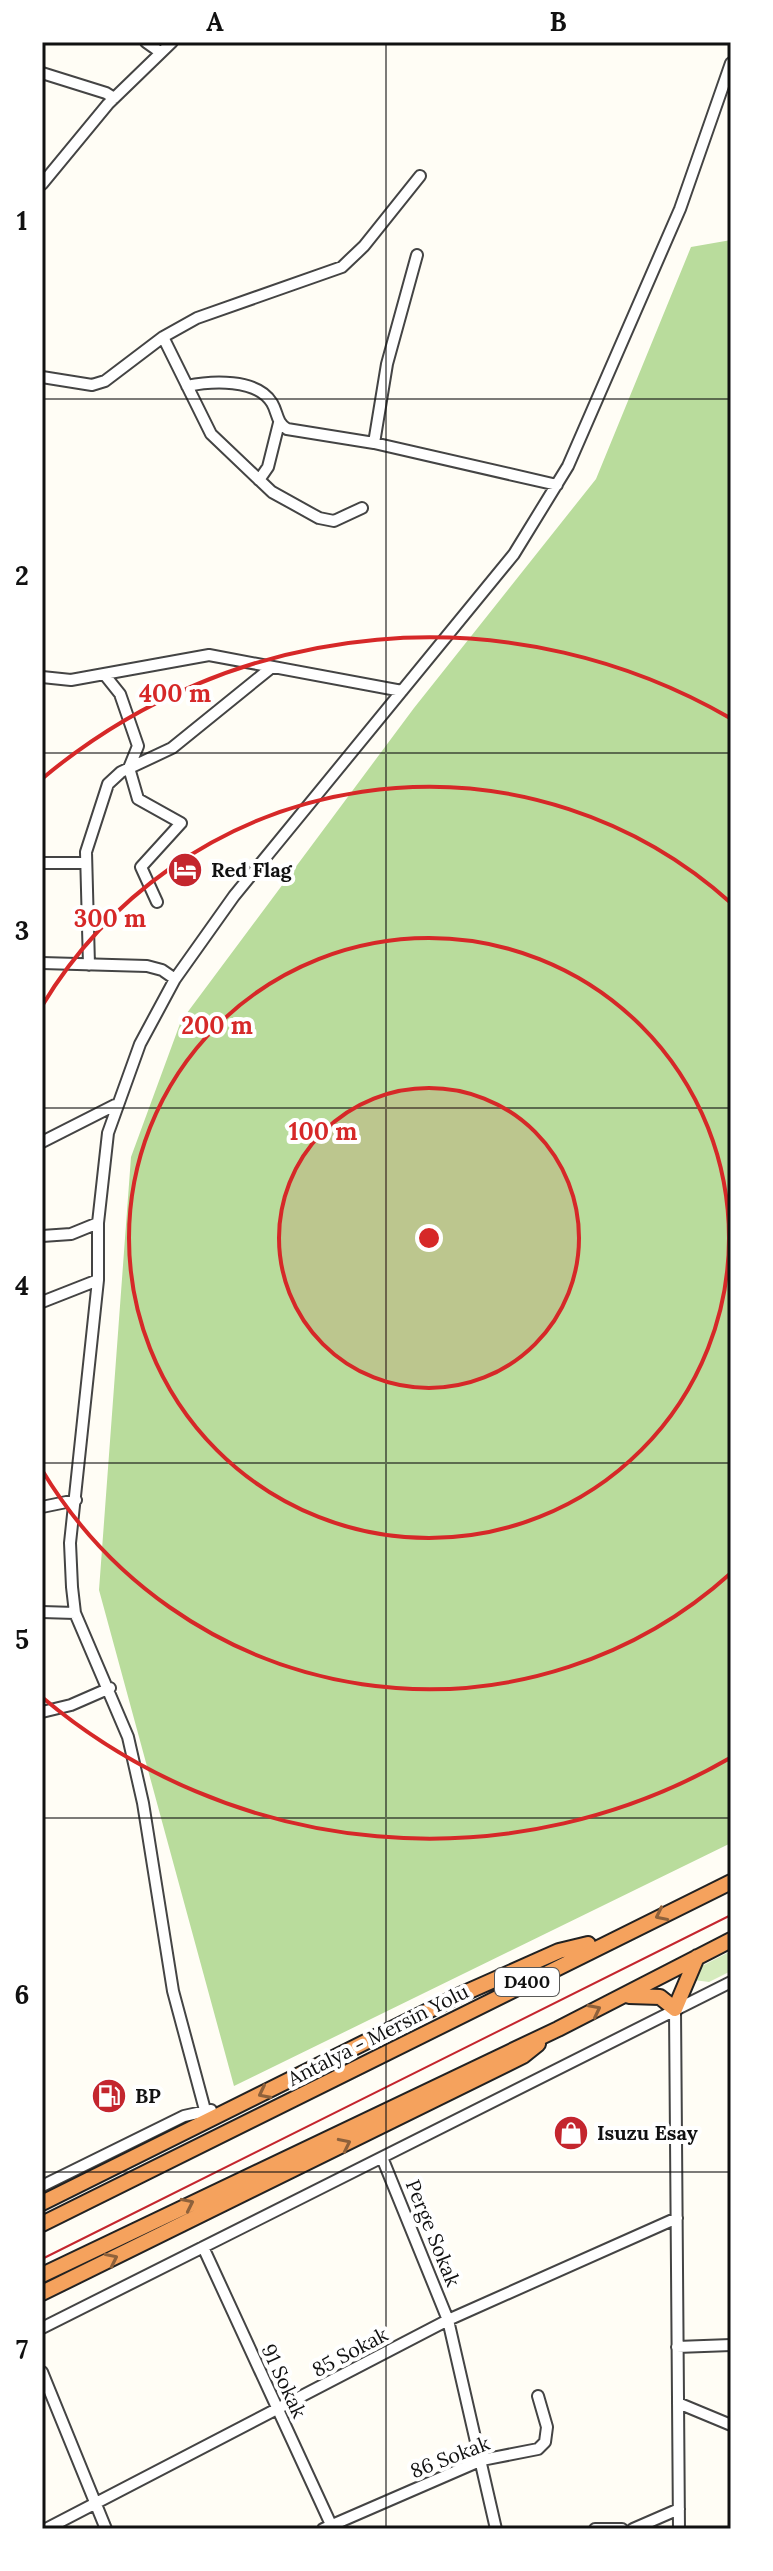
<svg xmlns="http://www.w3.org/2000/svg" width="773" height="2571" font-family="Lora,serif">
<rect width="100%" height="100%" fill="#fffdf5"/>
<path fill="#d5ebbd" d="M731 1951V1971L709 1982 694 1980 700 1967Z"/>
<path fill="#b9dc9c" d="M731 240V1843L234 2086 99 1590 131 1157 181 1021 414 708 596 479 691 247Z"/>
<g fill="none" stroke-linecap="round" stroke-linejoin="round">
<g stroke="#444" stroke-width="14">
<path id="minor" d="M146 42 160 52
M42 73 106 93 114 98
M42 184 108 104 172 42
M163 337 211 434 272 492 319 518 334 521 362 508
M42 377 92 385 105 381 163 337 197 318 342 267 364 246 420 176
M187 386C211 381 257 378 272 403 278 413 276 422 287 429L374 443 557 485
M374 443 387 364 417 255
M259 480 268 467 279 423
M104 674 120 694 138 746 129 768 138 799 181 823 141 867 157 902
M42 677 71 680 209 655 402 691
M42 863H86
M42 963 147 966 162 970 175 979
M89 965 86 852 108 784 121 772 172 748 272 667
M42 1142 115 1105
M42 1236 71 1234 98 1223
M42 1302 98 1280
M42 1507 76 1500
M42 1612 75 1613
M42 1712 71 1705 110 1688
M675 2009 679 2529
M205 2110 173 1991 143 1803 128 1737 75 1613 72 1587 70 1543 98 1280V1223L108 1133 140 1044 175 979 234 896 514 554 568 466 680 209 731 63
M383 2160 448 2320 496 2529
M42 2186 184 2116 211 2110
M203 2247 333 2529
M42 2328 731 1982
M677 2347 731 2345
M42 2372 106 2529
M678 2403 731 2425
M46 2529 448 2320 677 2218
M323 2529 482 2460 538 2449 545 2442 547 2427 538 2396
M595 2529H622
M633 2529 679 2509"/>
</g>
<g stroke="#222" stroke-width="18">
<path id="highway" d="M629 1996 660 1997 675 2009 697 1957
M42 2203 460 1995 559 1951 588 1944
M42 2224 731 1882
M42 2275 558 2029 731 1940
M42 2293 523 2056 538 2044"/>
</g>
<use href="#minor" stroke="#fff" stroke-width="10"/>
<use href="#highway" stroke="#f5a25d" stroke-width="14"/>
<path stroke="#c4262e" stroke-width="2" d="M42 2259 731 1915"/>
</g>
<defs><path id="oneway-chevron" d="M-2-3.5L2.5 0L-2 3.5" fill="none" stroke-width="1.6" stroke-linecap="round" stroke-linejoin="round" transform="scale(2)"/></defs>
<g stroke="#8e613b">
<use href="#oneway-chevron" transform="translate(661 1915) rotate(154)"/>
<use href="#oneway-chevron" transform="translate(595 2010) rotate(-27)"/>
<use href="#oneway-chevron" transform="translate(264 2093) rotate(153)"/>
<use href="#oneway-chevron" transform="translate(345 2144) rotate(-26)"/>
<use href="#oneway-chevron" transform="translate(188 2204) rotate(-26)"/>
<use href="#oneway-chevron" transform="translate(112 2259) rotate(-26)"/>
</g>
<path fill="none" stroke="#111" stroke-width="2" stroke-opacity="0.55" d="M386 42V2529M42 399H731M42 753H731M42 1108H731M42 1463H731M42 1818H731M42 2172H731"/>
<circle cx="429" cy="1238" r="150" fill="#d62828" fill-opacity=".12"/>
<g fill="none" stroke="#d62828" stroke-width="4">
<circle cx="429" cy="1238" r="150"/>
<circle cx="429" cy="1238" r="300"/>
<path d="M731 1573A451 451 0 0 1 42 1470M42 1006A451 451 0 0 1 731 903"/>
<path d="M730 1758A601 601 0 0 1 43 1698M43 778A601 601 0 0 1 730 718"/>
</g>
<defs>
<g id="hotel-disc" transform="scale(1.8)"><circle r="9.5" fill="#c4262e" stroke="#fff"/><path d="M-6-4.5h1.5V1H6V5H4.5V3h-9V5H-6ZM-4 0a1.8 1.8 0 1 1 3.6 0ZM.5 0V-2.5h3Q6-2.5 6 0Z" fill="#fff"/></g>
<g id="fuel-disc" transform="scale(1.8)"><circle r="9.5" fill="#c4262e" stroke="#fff"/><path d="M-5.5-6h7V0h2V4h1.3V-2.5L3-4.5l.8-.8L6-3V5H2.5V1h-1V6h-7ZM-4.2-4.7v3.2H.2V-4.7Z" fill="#fff"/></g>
<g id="shop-disc" transform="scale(1.8)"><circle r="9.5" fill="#c4262e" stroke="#fff"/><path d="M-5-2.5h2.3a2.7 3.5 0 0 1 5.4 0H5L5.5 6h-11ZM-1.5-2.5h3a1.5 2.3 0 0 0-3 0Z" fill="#fff"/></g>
</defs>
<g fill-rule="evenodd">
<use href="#hotel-disc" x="185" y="870"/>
<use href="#fuel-disc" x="109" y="2096"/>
<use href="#shop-disc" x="571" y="2133"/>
</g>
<g text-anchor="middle" stroke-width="8" stroke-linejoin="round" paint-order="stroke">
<rect fill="#fff" stroke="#585858" stroke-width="2" x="495" y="1968" width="64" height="28" rx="6"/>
<g font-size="18" font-weight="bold" fill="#111">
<text x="527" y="1988">D400</text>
</g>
<g font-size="20" font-weight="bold" fill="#111" stroke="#fff" text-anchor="start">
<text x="211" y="877">Red Flag</text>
<text x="135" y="2103">BP</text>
<text x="597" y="2140">Isuzu Esay</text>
</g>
<g font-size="20" fill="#111" stroke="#fff">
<text transform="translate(378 2035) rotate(-27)" y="7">Antalya - Mersin Yolu</text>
<text transform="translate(433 2233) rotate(68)" y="7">Perge Sokak</text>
<text transform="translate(350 2352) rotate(-28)" y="7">85 Sokak</text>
<text transform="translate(284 2381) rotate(65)" y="7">91 Sokak</text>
<text transform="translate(450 2457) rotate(-21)" y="7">86 Sokak</text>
</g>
</g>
<circle cx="429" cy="1238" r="12" fill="#d62828" stroke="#fff" stroke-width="4"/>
<g font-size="24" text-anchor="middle" font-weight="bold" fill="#d62828" stroke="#fff" stroke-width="8" stroke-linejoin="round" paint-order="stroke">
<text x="175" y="702">400 m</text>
<text x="110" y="927">300 m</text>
<text x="217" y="1034">200 m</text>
<text x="323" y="1140">100 m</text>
</g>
<rect width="773" height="2571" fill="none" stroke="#ffffff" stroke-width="88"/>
<rect x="44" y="44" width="685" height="2483" fill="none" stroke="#111" stroke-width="3"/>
<g font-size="26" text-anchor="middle" font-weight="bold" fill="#111">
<text x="215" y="31">A</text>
<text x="558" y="31">B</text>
<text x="22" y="230">1</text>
<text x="22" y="585">2</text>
<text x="22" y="940">3</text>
<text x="22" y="1295">4</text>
<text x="22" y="1649">5</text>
<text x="22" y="2004">6</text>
<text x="22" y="2359">7</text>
</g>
</svg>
